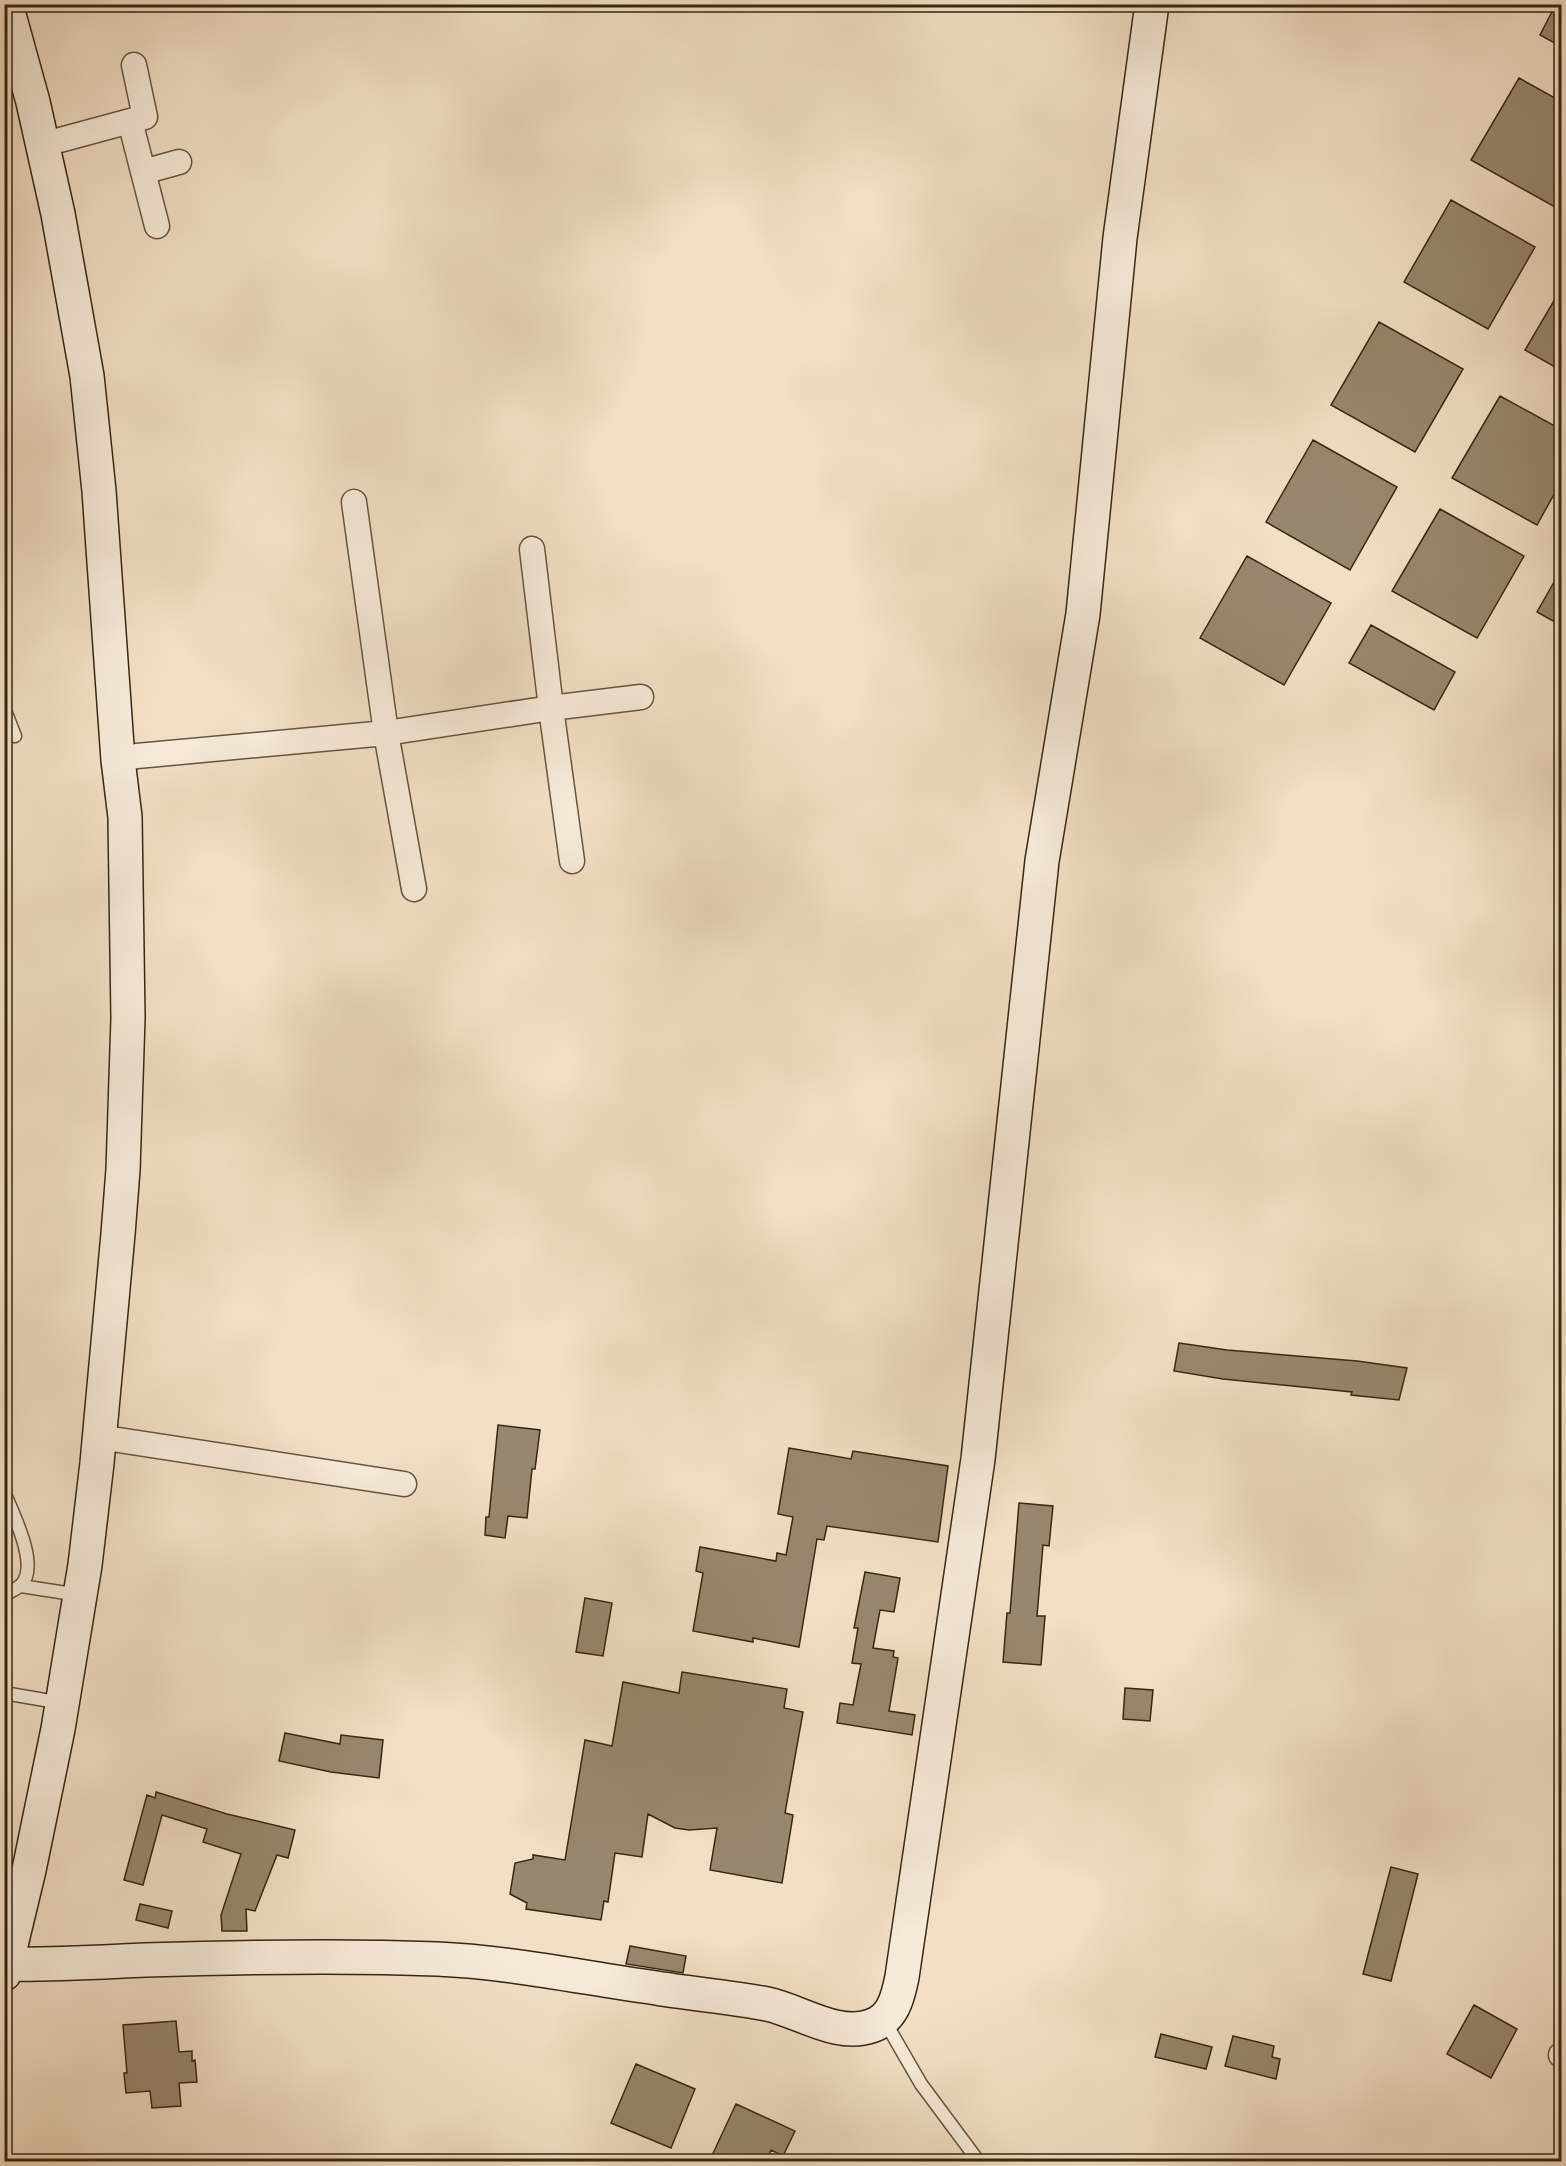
<svg xmlns="http://www.w3.org/2000/svg" width="1566" height="2166" font-family="'Libre Bodoni',serif">
<rect width="100%" height="100%" fill="#f2dfc5"/>
<filter id="stains"><feTurbulence type="fractalNoise" baseFrequency=".00333" numOctaves="4"/><feColorMatrix values="0 0 0 0 .2 0 0 0 0 .09 0 0 0 0 .02 0 0 0 .5 -.17"/></filter>
<radialGradient id="worn" r=".72"><stop offset=".6" stop-color="#630" stop-opacity="0"/><stop offset="1" stop-color="#630" stop-opacity=".3"/></radialGradient>
<path fill="#98876f" stroke="#372712" stroke-width="1.5" d="M1556 4H1562V47L1540 35Z
M1519 78 1562 102V196L1555 207 1471 160Z
M1451 200 1535 247 1488 329 1404 282Z
M1562 287V371L1525 350Z
M1379 322 1463 369 1415 452 1331 405Z
M1500 396 1562 430V480L1537 525 1452 478Z
M1313 440 1397 487 1350 570 1266 522Z
M1440 509 1524 556 1477 638 1392 591Z
M1247 556 1331 603 1284 685 1200 638Z
M1562 568V626L1537 612Z
M1371 625 1455 672 1434 710 1349 663Z
M1179 1343 1227 1350 1357 1361 1407 1368 1399 1400 1351 1395 1352 1392 1223 1379 1174 1371Z
M498 1425 540 1430 535 1469H532L527 1518 508 1516 505 1538 485 1535 486 1517H489Z
M789 1448 851 1459 853 1451 948 1466 938 1542 827 1526 824 1540 817 1539 799 1647 753 1638V1642L693 1631 703 1573 696 1571 700 1547 776 1561 777 1553 786 1555 793 1517 778 1514Z
M1019 1503 1053 1506 1049 1546 1043 1545 1037 1616H1045L1041 1665 1003 1662 1007 1613H1010Z
M865 1572 900 1578 894 1612 880 1610 873 1648 894 1651 893 1657 898 1658 889 1711 915 1715 912 1735 837 1723 840 1703 853 1705 861 1664 852 1663 858 1628H854Z
M585 1598 612 1603 603 1656 576 1652Z
M682 1672 787 1689 784 1708 803 1712 785 1813 793 1815 782 1883 710 1870 717 1828 689 1830 675 1828 648 1814 642 1857 615 1853 608 1902 604 1901 601 1920 526 1909 527 1903 510 1894 515 1863 533 1859V1855L565 1860 585 1740 612 1746 623 1682 679 1693Z
M1125 1688 1153 1690 1150 1721 1123 1719Z
M285 1733 340 1744 341 1735 383 1740 379 1778 331 1772 279 1761Z
M156 1792 227 1814 295 1830 288 1858 277 1855 255 1911 246 1909 247 1931H222L221 1915 241 1854 203 1842 207 1829 162 1815 143 1885 124 1880 147 1795 155 1798Z
M1391 1867 1418 1874 1391 1981 1363 1974Z
M140 1904 172 1911 168 1928 136 1920Z
M630 1946 686 1956 683 1973 626 1964Z
M1474 2005 1517 2029 1491 2078 1447 2054Z
M176 2021 179 2052 192 2051V2061L195 2060 197 2082 179 2083 181 2106 152 2108 150 2091 126 2093 124 2073H127L123 2025Z
M1161 2034 1212 2047 1206 2069 1155 2057Z
M1233 2036 1274 2046 1272 2057 1280 2059 1276 2079 1225 2066Z
M636 2064 695 2089 671 2148 611 2123Z
M736 2104 795 2131 783 2156 771 2150 766 2162H709Z"/>
<g fill="none" stroke-linecap="round" stroke-linejoin="round">
<g stroke="#66553f" stroke-width="15">
<path id="lane" d="M4 708 15 736
M4 1492C13 1514 40 1566 21 1585 17 1589 9 1592 4 1595
M21 1586 79 1595
M4 1693 62 1703
M884 2020 921 2084 979 2162"/>
</g>
<g stroke="#66553f" stroke-width="27">
<path id="street" d="M130 121 157 226
M60 140 145 117 134 65
M143 172 179 162
M354 502 386 733 414 889
M532 549 551 708 572 861
M118 760 137 756 386 733 551 708 641 697
M99 1437 404 1484
M1561 2055H1562"/>
</g>
<g stroke="#372712" stroke-width="36">
<path id="secondary" d="M4 1964C51 1965 99 1962 145 1960 242 1957 340 1955 437 1959 510 1962 583 1978 656 1988 693 1994 730 1997 767 2004 800 2011 837 2038 871 2026 893 2019 898 1997 902 1977L978 1459 1042 861 1083 614 1120 238 1152 4
M4 1974 29 1870 58 1729 85 1565 97 1463 118 1234 123 1170 128 1018 125 817 118 760 99 491 87 376 58 214 33 102 6 4"/>
</g>
<use href="#lane" stroke="#f7ead9" stroke-width="12"/>
<use href="#street" stroke="#f7ead9" stroke-width="24"/>
<use href="#secondary" stroke="#f7ead9" stroke-width="33"/>
</g>
<rect width="1566" height="2166" fill="none" stroke="#f2dfc5" stroke-width="24"/>
<rect x="6" y="6" width="1554" height="2154" fill="none" stroke="#372712" stroke-width="3"/>
<rect x="12" y="12" width="1542" height="2142" fill="none" stroke="#372712" stroke-width="1.5"/>
<rect width="100%" height="100%" filter="url(#stains)"/>
<rect width="100%" height="100%" fill="url(#worn)"/>
</svg>
